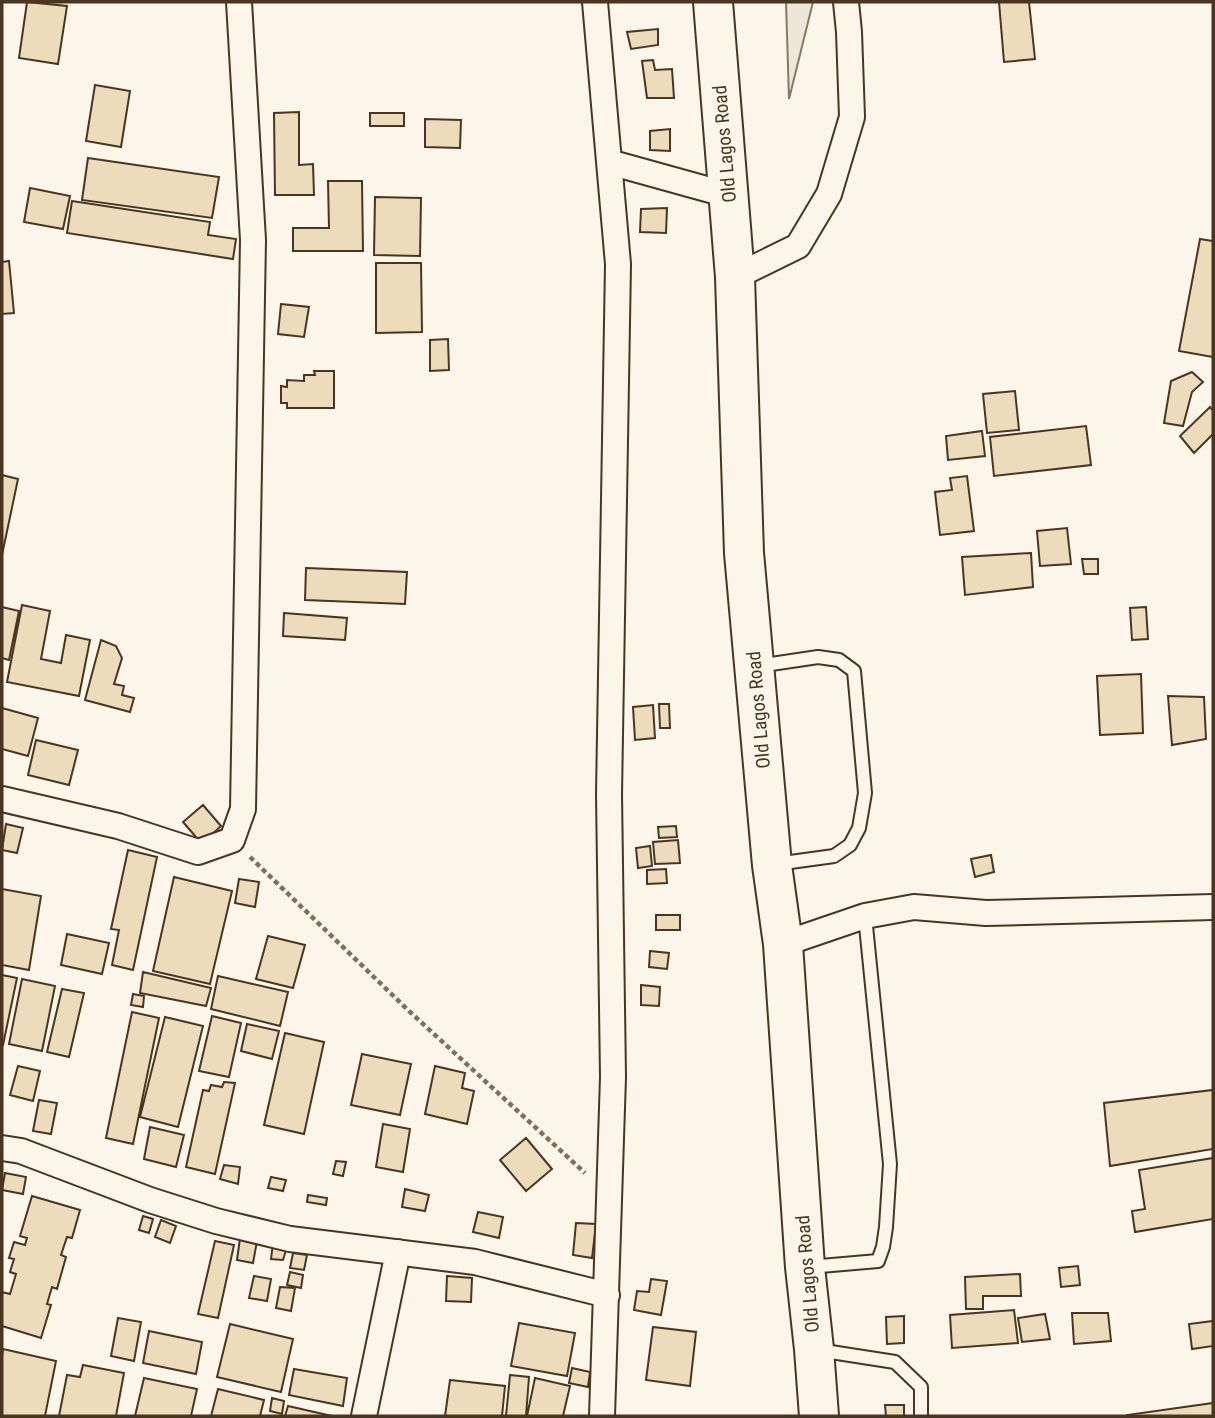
<svg xmlns="http://www.w3.org/2000/svg" width="1215" height="1418" font-family="'Roboto Condensed',sans-serif">
<rect width="100%" height="100%" fill="#fbf6e9"/>
<path fill="#ede6d9" stroke="#887966" stroke-width="2" d="M786 2H813L789 99Z"/>
<path fill="#ecdcbc" stroke="#4a3520" stroke-width="2" d="M27 2 67 6 58 64 19 58Z
M999 2H1029L1035 59 1004 62Z
M658 29V45L631 49 627 32Z
M653 60 655 70 672 69 674 98H647L642 61Z
M95 85 130 91 121 147 86 141Z
M299 112V165L313 164 314 195H275L274 113Z
M370 113H404V126H370Z
M425 119 461 120 460 148 425 147Z
M670 129V151L650 150V131Z
M88 158 219 177 212 218 82 200Z
M328 181H362L363 251H293V228H329Z
M30 188 70 196 63 229 24 222Z
M375 197 421 198 420 256 374 255Z
M72 201 210 222 208 235 236 239 233 259 67 233Z
M667 208 666 233 640 232 641 209Z
M1200 239 1213 241V357L1179 351Z
M9 261 14 313 2 314V262Z
M376 263H421L422 332 376 333Z
M281 304 309 307 304 337 278 334Z
M448 339 449 370 430 371V340Z
M314 371H334V408H287V403H281V386L287 387V380L304 381V375H315Z
M1192 372 1203 382 1192 392 1183 426 1164 423 1171 381Z
M1015 391 1019 430 987 433 983 394Z
M1210 407 1213 411V434L1194 453 1180 436Z
M1086 426 1091 465 994 476 990 437Z
M982 431 985 456 948 460 946 436Z
M2 475 18 479 2 555Z
M967 476 974 531 940 535 935 492 952 490 950 478Z
M1067 528 1071 564 1040 566 1037 531Z
M1031 553 1033 587 965 595 962 557Z
M1082 559H1098V574H1084Z
M306 568 407 572 405 604 305 600Z
M22 605 50 611 41 659 61 663 66 635 90 640 79 696 7 682Z
M2 607 19 611 9 660 2 658Z
M1146 607 1148 639 1132 640 1130 608Z
M284 613 347 618 345 640 283 636Z
M101 640 116 646 122 658 114 684 124 686 122 695 134 698 130 712 85 700Z
M1141 674 1143 733 1100 735 1097 676Z
M1168 696 1204 697 1206 739 1172 745Z
M659 704H669L670 728H660Z
M653 705 655 738 635 740 633 707Z
M2 708 38 718 28 756 2 749Z
M36 740 78 750 69 785 28 775Z
M203 805 221 826 202 844 183 822Z
M6 824 23 828 17 853 2 850Z
M676 826 677 837 659 838 658 827Z
M678 840 680 863 655 864 653 842Z
M650 846 652 866 638 868 636 848Z
M128 850 157 857 133 970 112 965 119 930 111 929Z
M991 855 994 872 975 877 971 859Z
M666 869 667 883 647 884V870Z
M174 877 232 891 210 984 153 971Z
M239 879 259 882 255 907 235 903Z
M2 889 41 896 29 970 2 965Z
M656 915H680V930H656Z
M67 934 109 943 102 974 61 965Z
M268 936 305 945 293 988 256 979Z
M650 951 669 953 667 969 649 967Z
M143 972 211 988 206 1006 140 993Z
M2 975 17 978 3 1045H2Z
M218 976 288 992 280 1026 211 1009Z
M22 979 55 986 42 1051 9 1044Z
M641 985 660 987 659 1006 641 1005Z
M62 989 84 993 69 1057 47 1052Z
M133 994 144 996 143 1007 131 1005Z
M132 1012 159 1018 133 1144 106 1138Z
M212 1016 241 1023 229 1077 199 1071Z
M165 1017 203 1026 178 1127 140 1117Z
M247 1024 279 1031 272 1059 241 1051Z
M285 1033 324 1042 304 1134 264 1125Z
M362 1054 411 1064 400 1115 351 1105Z
M18 1066 40 1071 33 1101 10 1095Z
M435 1066 465 1073 462 1088 474 1091 467 1124 425 1114Z
M224 1082 235 1083 215 1174 186 1167 203 1090 209 1091 211 1085 222 1087Z
M1213 1090V1149L1110 1166 1104 1103Z
M39 1100 57 1103 51 1134 33 1131Z
M383 1124 410 1129 403 1172 376 1167Z
M150 1127 184 1135 176 1167 144 1159Z
M526 1138 552 1169 526 1191 500 1160Z
M1213 1158V1219L1135 1232 1132 1211 1145 1209 1139 1170Z
M336 1161 346 1162 343 1176 333 1174Z
M224 1165 240 1167 238 1184 220 1179Z
M5 1173 26 1177 23 1194 2 1190Z
M271 1177 286 1180 283 1191 268 1188Z
M405 1189 429 1195 425 1211 402 1207Z
M308 1195 327 1198 326 1205 307 1202Z
M32 1196 80 1210 72 1238 67 1237 61 1255 66 1257 57 1289 52 1287 47 1304 51 1305 41 1338 2 1326V1292L10 1294 16 1274 10 1272 14 1259 9 1258 14 1242 25 1245 27 1238 20 1236Z
M478 1212 503 1217 499 1238 473 1232Z
M143 1216 153 1219 149 1233 139 1230Z
M161 1220 176 1226 170 1243 155 1237Z
M576 1223 596 1224 592 1258 573 1255Z
M240 1238 257 1241 253 1263 237 1260Z
M215 1241 234 1245 218 1318 198 1314Z
M273 1243 287 1247 283 1260 271 1259Z
M293 1253 307 1255 304 1270 290 1268Z
M1078 1266 1080 1285 1061 1287 1059 1268Z
M290 1272 303 1275 301 1288 287 1285Z
M1020 1274 1021 1296H983V1309H966L965 1277Z
M254 1276 271 1279 267 1301 249 1298Z
M447 1276 472 1278 471 1302 446 1301Z
M651 1279 667 1281 661 1315 634 1310 637 1291 649 1292Z
M280 1287 295 1288 291 1311 276 1308Z
M1014 1310 1018 1343 952 1348 950 1315Z
M1072 1313H1108L1111 1341 1074 1344Z
M1045 1314 1050 1339 1022 1342 1018 1318Z
M904 1316V1343L887 1344 886 1317Z
M118 1318 141 1322 134 1361 111 1356Z
M1213 1321V1346L1192 1349 1189 1324Z
M519 1323 575 1333 567 1376 511 1366Z
M230 1324 293 1339 281 1392 217 1377Z
M653 1327 696 1332 690 1386 646 1380Z
M149 1331 202 1342 196 1374 143 1363Z
M3 1349 56 1361 45 1416H2V1357Z
M83 1365 124 1373 116 1416H59L67 1375 80 1377Z
M572 1368 590 1372 588 1387 569 1383Z
M294 1369 347 1378 343 1406 289 1395Z
M510 1375 529 1377 526 1416H506Z
M144 1378 197 1389 191 1416H135Z
M535 1378 570 1386 563 1416H527Z
M450 1380 505 1386 502 1416H445Z
M218 1389 264 1400 260 1416H211Z
M272 1398 284 1401 282 1414 270 1411Z
M1213 1403V1416H1127V1415Z
M885 1405H904V1416H886Z
M288 1406 332 1416H285Z"/>
<g fill="none" stroke-linecap="round" stroke-linejoin="round">
<g stroke="#4a3520" stroke-width="16">
<path id="lane" d="M758 666 818 657 839 660 854 671 865 793 859 828 850 845 834 856 776 864
M809 1267 878 1261 883 1247 886 1227 890 1164 865 916
M818 1350 895 1362 921 1387V1416"/>
</g>
<g stroke="#4a3520" stroke-width="28">
<path id="street" d="M595 2 618 264 609 794 613 1077 602 1416
M609 162 728 195
M735 277 798 246 829 194 852 117 849 32 846 2
M2 799 118 826 198 852 232 840 243 809 253 240 239 2
M783 944 865 916 914 907 986 913 1213 907
M2 1148 21 1151 150 1200 216 1221 290 1239 475 1262 607 1295
M364 1416 398 1252"/>
</g>
<g stroke="#4a3520" stroke-width="42">
<path id="primary" d="M713 2 735 277 744 553 772 865 783 944 805 1267 814 1349 819 1416"/>
</g>
<path stroke="#7f6f5c" stroke-width="4.5" stroke-dasharray="5 3.5" stroke-linecap="butt" d="M250 857 409 1011 585 1173"/>
<use href="#lane" stroke="#fbf6e9" stroke-width="12"/>
<use href="#street" stroke="#fbf6e9" stroke-width="24"/>
<use href="#primary" stroke="#fbf6e9" stroke-width="38"/>
</g>
<g text-anchor="middle" stroke-width="5" stroke-linejoin="round" paint-order="stroke">
<g font-size="19" fill="#4a3520" stroke="#fbf6e9">
<text transform="translate(724 144) rotate(-95)" y="7">Old Lagos Road</text>
<text transform="translate(758 710) rotate(-95)" y="7">Old Lagos Road</text>
<text transform="translate(807 1274) rotate(-95)" y="7">Old Lagos Road</text>
</g>
</g>
<rect width="1215" height="1418" fill="none" stroke="#4a3520" stroke-width="7"/>
</svg>
